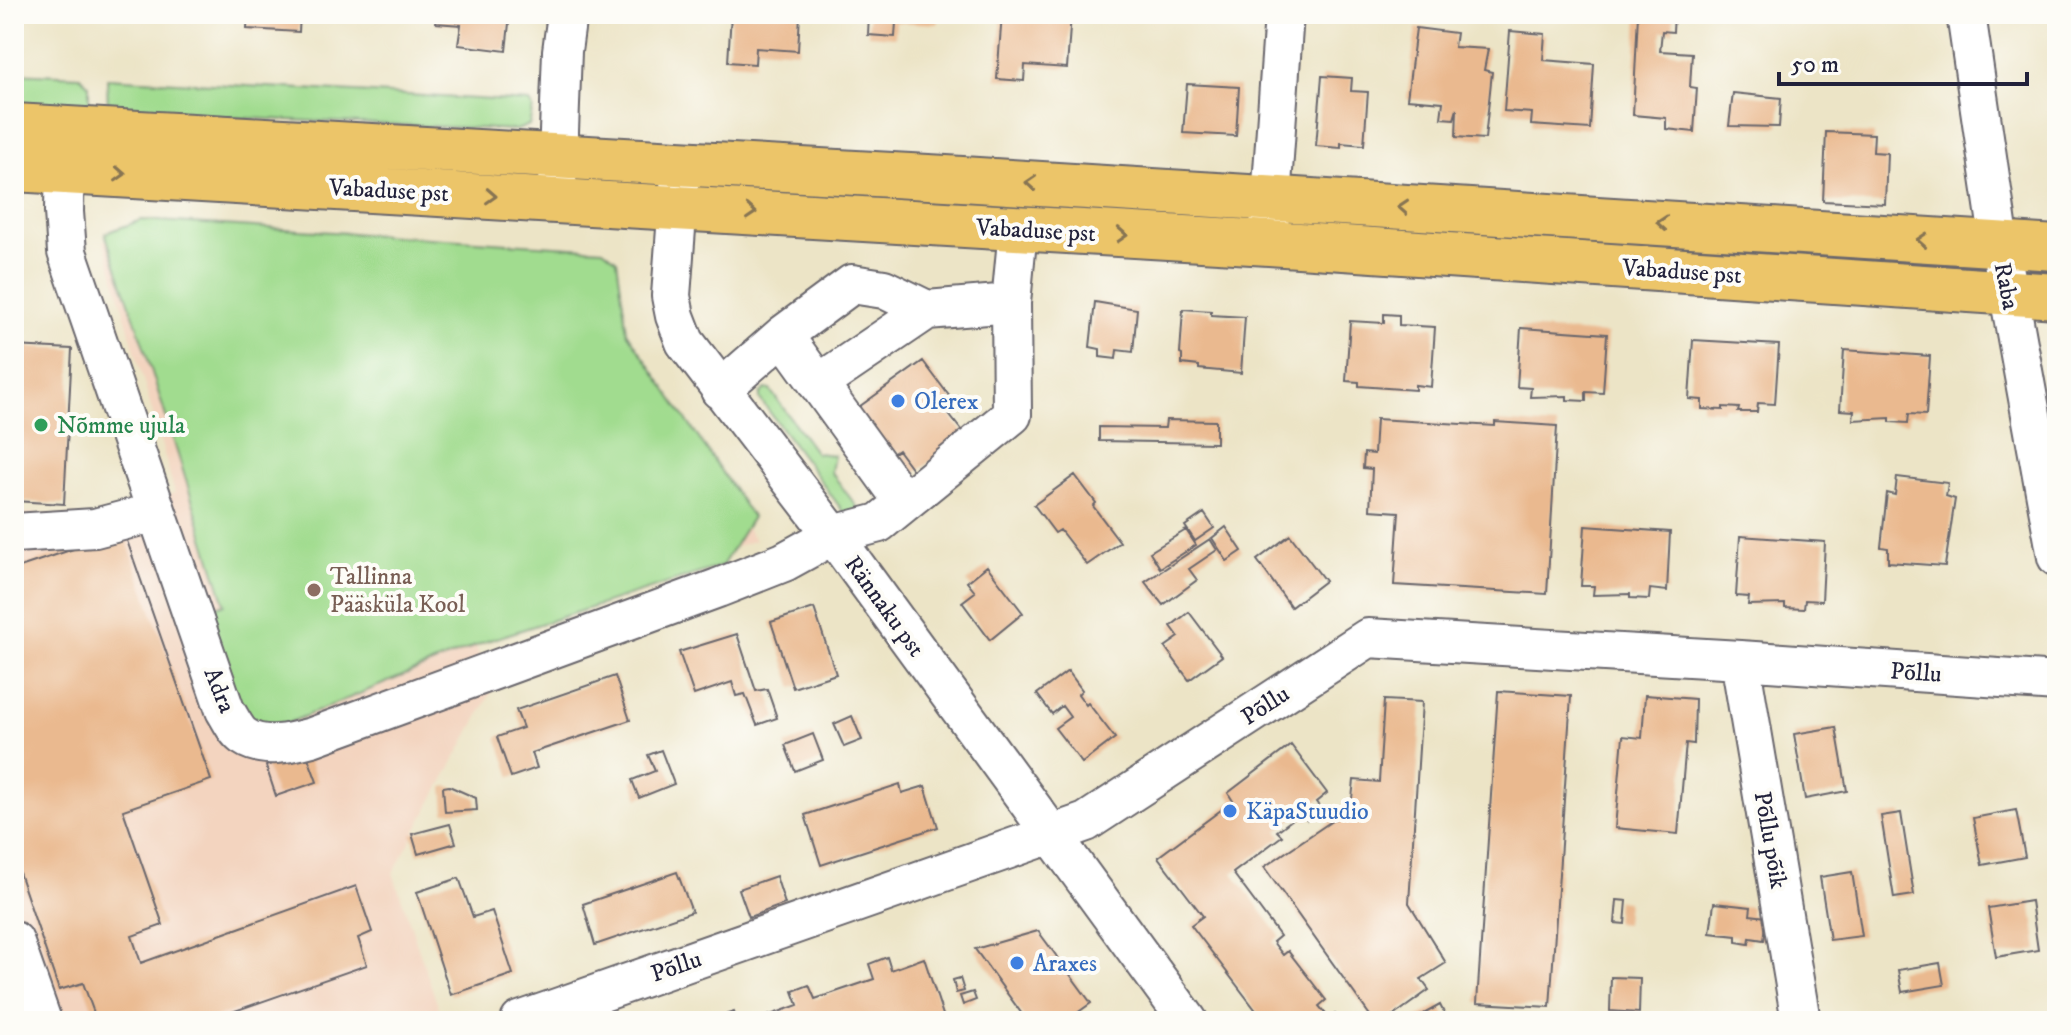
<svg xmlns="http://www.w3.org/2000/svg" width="2071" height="1035" font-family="'IM FELL DW Pica',serif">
<rect width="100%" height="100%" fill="#fdfcf7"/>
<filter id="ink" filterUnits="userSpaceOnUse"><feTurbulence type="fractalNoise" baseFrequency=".0125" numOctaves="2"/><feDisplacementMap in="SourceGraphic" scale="16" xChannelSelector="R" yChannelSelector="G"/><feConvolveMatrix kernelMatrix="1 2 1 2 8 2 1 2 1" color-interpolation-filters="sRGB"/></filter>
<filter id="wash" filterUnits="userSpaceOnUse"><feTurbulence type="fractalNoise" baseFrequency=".006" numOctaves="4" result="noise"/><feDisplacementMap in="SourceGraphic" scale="32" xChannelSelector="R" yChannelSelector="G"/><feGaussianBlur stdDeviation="1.8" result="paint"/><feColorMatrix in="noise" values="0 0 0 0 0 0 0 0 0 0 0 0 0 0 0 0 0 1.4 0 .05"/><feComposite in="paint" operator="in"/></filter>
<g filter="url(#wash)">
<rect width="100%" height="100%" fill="#ece4c6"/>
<path fill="#f3d4bf" d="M104 240 561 271 755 540 474 641 492 691 393 873 443 1021H14V512L91 518 175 493Z"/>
<path fill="#a1dc8f" stroke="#627f65" stroke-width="2" d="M14 73 80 76 89 85V109L14 105Z
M107 78 529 102 533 108 529 125 517 130 108 112Z
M142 220 603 249 617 260 627 332 752 517 722 566 490 640 269 731 240 711 200 612 225 604 138 328 105 233Z
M765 389 770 390 816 453 834 455 831 472 857 507V512L845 514 760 399V394Z"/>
<g id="blocks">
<path fill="#eab98f" d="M248 14H300L299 32 247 29Z
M436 14H510L506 51 458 45 461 25 436 23Z
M731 14H800L798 51 756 48 755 64 728 62Z
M869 14H938V24L896 22 895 37 868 35Z
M1002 14H1071L1067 68 1025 65 1024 81 997 79Z
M1638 14H1674L1673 32 1662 31 1660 51 1692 53 1690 87 1697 88 1694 132 1666 129V118L1633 115Z
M1416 28 1456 33 1454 47 1488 49 1484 70 1492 72 1485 139 1456 137 1457 109 1454 119 1441 118 1443 102 1407 99Z
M1510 31 1545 34 1543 60 1594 64 1590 129 1531 125 1532 113 1504 111Z
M1322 76 1352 78 1351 91 1368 92 1364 145 1341 143V148L1316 146Z
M1187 84 1239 87 1236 136 1183 133Z
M1733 93 1781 98 1779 127 1729 126Z
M1826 132 1874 134 1873 152 1887 153 1885 204 1823 201Z
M1095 302 1137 309 1133 352 1117 350 1116 359 1100 357V349L1090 347Z
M1183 309 1211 311V315L1245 317 1241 373 1199 369V366L1182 364V355L1180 354Z
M1384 314 1399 315V325L1435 327 1431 387 1415 385V390L1359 386V382L1346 381 1350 321 1384 323Z
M1521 328 1607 334 1603 393 1586 392V401L1567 400V396L1530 397 1531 388 1517 387Z
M1693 340 1779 345 1775 404 1758 403 1757 412H1738L1739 408 1723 407V410L1702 409V400L1689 399Z
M14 346 72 349 64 504 14 501Z
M1844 350 1930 356 1926 415 1909 414 1908 423 1890 422V418L1853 420 1854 411 1840 410Z
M923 361 956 405 947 412 965 435 915 473 898 450 885 459 856 409Z
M1376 419 1495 426V422L1557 426 1547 594 1394 585 1399 512 1370 510 1372 469 1363 468 1364 453 1374 454Z
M1166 420 1216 421V443L1099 441V427L1165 428Z
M1075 475 1096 503 1093 506 1120 542 1087 565 1060 530 1055 533 1034 505Z
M1897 477 1948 483 1946 496 1955 499 1945 566 1888 562V548L1881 547 1887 493 1895 495Z
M1204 513 1214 528 1195 541 1185 526Z
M1585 526 1670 532 1667 591 1650 589 1649 599 1630 598V594L1593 595 1594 586H1581Z
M1226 527 1242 551 1227 561 1212 538Z
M1186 530 1196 545 1160 568 1150 552Z
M124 532 211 780 123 810 163 925 132 936 141 963 356 886 372 932 358 938 367 965 206 1021H97L83 983 59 990 14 858V812L21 809 14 790V569Z
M1290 535 1325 581 1291 607 1257 560Z
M1740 536 1825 542 1822 601 1805 600 1804 609 1785 608V604L1748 605 1749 597 1736 596Z
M1210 539 1217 550 1189 569 1197 580 1163 605 1145 582Z
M987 566 1023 613 990 640 962 602 975 592 967 582Z
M814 608 836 674 793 688 771 622Z
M1189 612 1222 656 1189 680 1165 647 1179 637 1171 626Z
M737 634 756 691 767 689 777 718 757 725 745 694 736 696 732 682 694 695 679 652Z
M1068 671 1082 690 1078 694 1086 705 1088 703 1115 738 1082 763 1055 728 1070 717 1062 706 1052 714 1037 694Z
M615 676 630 720 532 753 537 768 511 777 497 737 523 728 516 710Z
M1498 691 1571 696 1550 1007 1477 1003Z
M1645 695 1695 699 1694 744 1686 743 1678 834 1615 828 1623 736 1642 738Z
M1384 700 1422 702 1409 903 1446 963 1421 979 1429 990 1386 1021H1374L1264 867 1351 808 1354 780 1379 782Z
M852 716 862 740 844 747 834 724Z
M1836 727 1847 791 1805 799 1794 734Z
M813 734 823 760 795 771 785 745Z
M1291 745 1327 793 1316 802 1321 809 1307 820 1301 813 1277 831 1282 836 1233 873 1280 936 1273 942 1283 955 1288 951 1326 1000 1319 1006 1329 1018 1335 1014 1340 1021H1264L1191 925 1203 916 1158 857 1233 801 1228 793Z
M661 750 674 784 639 798 632 780 655 771 648 755Z
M306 752 317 782 276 796 266 766Z
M900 784 902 793 925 786 938 827 821 865 805 815Z
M449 786 476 798 477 810 445 812 443 787Z
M2016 810 2025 857 1982 865 1973 818Z
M1901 813 1914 895 1894 898 1881 816Z
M450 824 456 843 418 854 412 834Z
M677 872 692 912 595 945 583 904Z
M1852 872 1862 936 1830 940 1820 877Z
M776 876 785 904 749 917 739 889Z
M459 878 473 917 492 911 513 974 451 995 417 892Z
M1617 900 1627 901 1625 924 1615 923Z
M2031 901 2038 950 1996 957 1988 908Z
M1714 903 1751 907 1750 915 1767 917 1764 940 1750 938 1749 944 1736 942V936L1710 933Z
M1038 931 1091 1003 1066 1021H1027L975 949Z
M887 957 891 970 924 958 945 1021H754L798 1005 793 991 809 985 815 999 874 979 869 964Z
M1940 963 1944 985 1902 992 1898 970Z
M1611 977 1640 978 1639 1013 1610 1011Z
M960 978 964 991 956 993 953 980Z
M973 992 976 1000 963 1005 960 996Z
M1440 1005 1448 1021H1411Z
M734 1012 737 1021H716L715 1018Z"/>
</g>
</g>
<g filter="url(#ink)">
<use href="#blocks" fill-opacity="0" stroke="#69666c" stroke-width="2"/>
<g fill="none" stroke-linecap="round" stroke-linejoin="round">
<g stroke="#69666c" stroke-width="42">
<path id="minor" d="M1966 14 2000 245 2057 557
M65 144 64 212 67 252 225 710C230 718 236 731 243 736 263 750 290 743 312 737L718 588 784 562 833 535 879 523 1012 415 1011 303 1018 229
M681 162 671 296 675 316 685 342 833 535 1188 1021
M557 185 562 51 567 14
M1269 228 1284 14
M783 335 904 502
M818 384 927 310
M720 390 783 335 852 284 884 289 927 310 1011 303
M14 533 95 528 156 512
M1740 660 1801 1021
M14 941 42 1021
M520 1021 1086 822 1368 638 1740 660 2057 682"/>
</g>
<g stroke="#69666c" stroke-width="48">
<path id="highway" d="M14 126 946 178 2057 248
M14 169 1269 243 2057 296"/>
</g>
<use href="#minor" stroke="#fff" stroke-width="38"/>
<use href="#highway" stroke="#ecc569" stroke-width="44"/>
</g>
<defs><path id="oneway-chevron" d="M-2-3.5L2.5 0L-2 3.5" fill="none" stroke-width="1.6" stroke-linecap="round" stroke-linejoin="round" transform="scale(2)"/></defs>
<g stroke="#877452">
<use href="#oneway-chevron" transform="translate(120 174) rotate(3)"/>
<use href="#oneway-chevron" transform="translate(1031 183) rotate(-176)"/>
<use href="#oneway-chevron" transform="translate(491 196) rotate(3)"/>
<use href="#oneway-chevron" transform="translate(1403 207) rotate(-176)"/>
<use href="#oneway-chevron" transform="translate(751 212) rotate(4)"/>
<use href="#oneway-chevron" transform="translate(1662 223) rotate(-176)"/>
<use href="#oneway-chevron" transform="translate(1122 235) rotate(3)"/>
<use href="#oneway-chevron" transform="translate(1922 240) rotate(-176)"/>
</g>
</g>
<g fill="#3f7fe0" stroke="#fdfcf7" stroke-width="3">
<circle cx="898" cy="401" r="8"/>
<circle cx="1230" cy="811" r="8"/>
<circle cx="1017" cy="963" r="8"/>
</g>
<circle fill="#2e9e5b" stroke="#fdfcf7" stroke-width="3" cx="41" cy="425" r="8"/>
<circle fill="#8d6e63" stroke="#fdfcf7" stroke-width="3" cx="314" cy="590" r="8"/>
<g text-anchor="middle" stroke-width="8" stroke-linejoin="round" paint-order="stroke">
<g font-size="24" fill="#22223b" stroke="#fdfcf7">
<text transform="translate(389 190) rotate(3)" y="8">Vabaduse pst</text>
<text transform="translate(1036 230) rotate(3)" y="8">Vabaduse pst</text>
<text transform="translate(1682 271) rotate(4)" y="8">Vabaduse pst</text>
<text transform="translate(2007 286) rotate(79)" y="8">Raba</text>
<text transform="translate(885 606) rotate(54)" y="8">Rännaku pst</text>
<text transform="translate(1916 672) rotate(4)" y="8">Põllu</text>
<text transform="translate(220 690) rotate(68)" y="8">Adra</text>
<text transform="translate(1265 705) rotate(-33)" y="8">Põllu</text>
<text transform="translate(1771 840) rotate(80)" y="8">Põllu põik</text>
<text transform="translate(676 966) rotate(-19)" y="8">Põllu</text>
</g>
<g font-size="24" fill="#366cbe" stroke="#fdfcf7" text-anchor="start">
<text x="914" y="409">Olerex</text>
<text x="1246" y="819">KäpaStuudio</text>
<text x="1033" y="971">Araxes</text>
</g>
<g font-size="24" fill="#27864d" stroke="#fdfcf7" text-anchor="start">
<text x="57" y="433">Nõmme ujula</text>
</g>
<g font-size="24" fill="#785e54" stroke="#fdfcf7" text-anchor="start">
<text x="330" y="584">Tallinna<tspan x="330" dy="28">Pääsküla Kool</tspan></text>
</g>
</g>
<rect width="2071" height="1035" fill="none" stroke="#fdfcf7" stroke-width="48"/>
<path d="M1779 72v12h248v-12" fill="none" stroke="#22223b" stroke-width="4"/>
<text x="1791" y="72" font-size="24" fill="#22223b" stroke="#fdfcf7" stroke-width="6" paint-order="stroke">50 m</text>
</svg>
